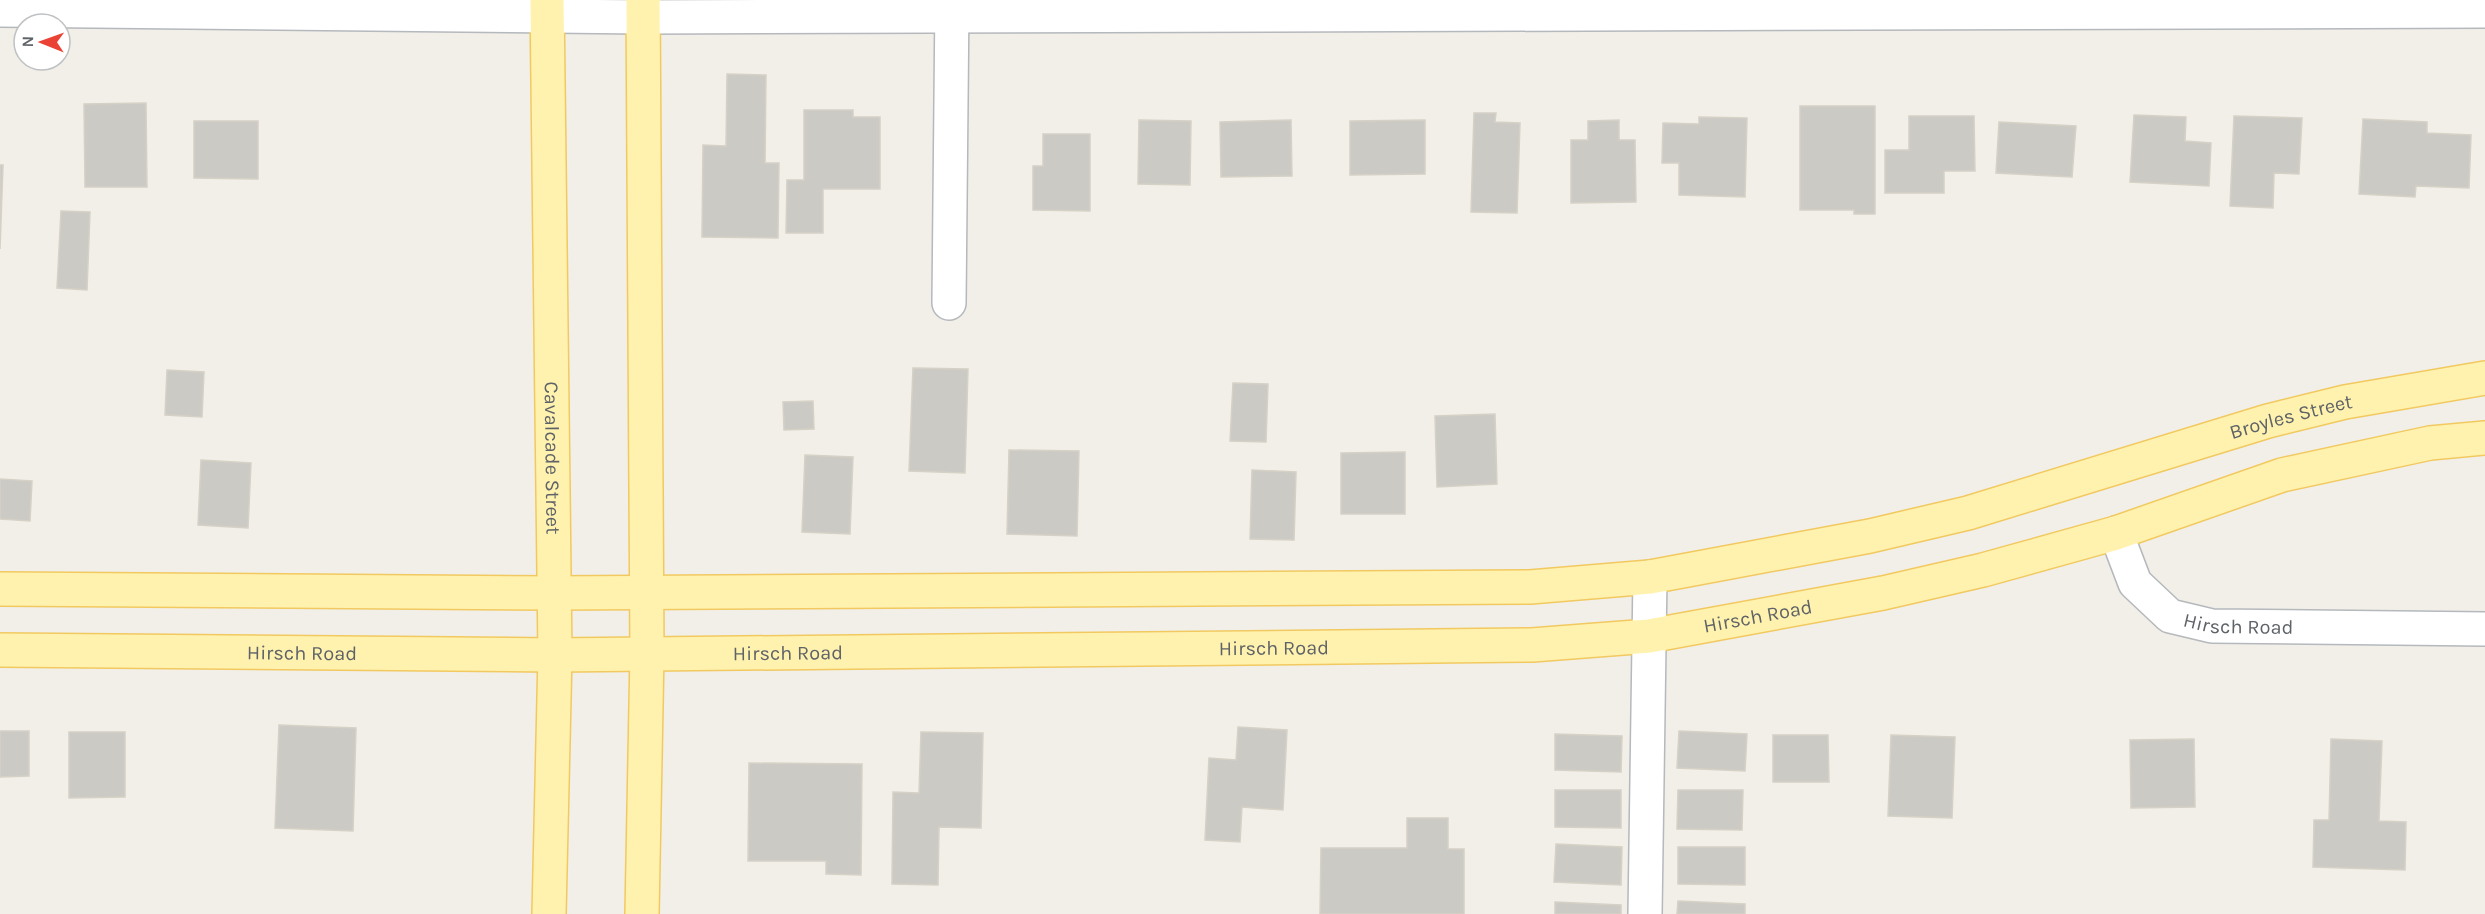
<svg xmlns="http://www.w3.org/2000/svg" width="2485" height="914" font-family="Karla,sans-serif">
<rect width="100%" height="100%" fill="#f1efe8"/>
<path fill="#cccac5" stroke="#d6d1c6" stroke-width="1.5" d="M727 74 766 75 765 163H779L778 238 702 237 703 145 726 146Z
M146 103 147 187H85L84 104Z
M1800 106H1875V214H1854V210H1800Z
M804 110H853V117H880V189H823V233H786L787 180H804Z
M1474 113H1496L1495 122 1520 123 1517 213 1471 212Z
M2134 115 2186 117 2185 141 2211 143 2209 186 2130 182Z
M1909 116H1974L1975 171H1944V193H1885V150H1909Z
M2234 116 2302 118 2299 174 2274 173 2273 208 2230 206Z
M1699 117 1747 118 1745 197 1679 195V163H1662L1663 123 1699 124Z
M2363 119 2427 122V133L2471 135 2469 188 2416 186 2415 197 2359 194Z
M1139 120 1191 121 1190 185 1138 184Z
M1291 120 1292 176 1221 177 1220 122Z
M1425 120V174L1350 175V121Z
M1619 120V140H1635L1636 202 1571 203V140H1588V121Z
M194 121H258V179L194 178Z
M1999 122 2076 126 2072 177 1996 173Z
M1043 134H1090V211L1033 210V166H1043Z
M0 165H3L0 249Z
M61 211 90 212 87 290 57 288Z
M913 368 968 369 965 473 909 471Z
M167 370 204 372 202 417 165 415Z
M1233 383 1268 384 1266 442 1230 441Z
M813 401 814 429 784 430 783 402Z
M1495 414 1497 484 1437 487 1435 416Z
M1009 450 1079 451 1077 536 1007 534Z
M1405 452V514H1341V453Z
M805 455 853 457 850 534 802 532Z
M201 460 251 463 248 528 198 525Z
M1252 470 1296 472 1294 540 1250 539Z
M0 479 32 481 30 521 0 519Z
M279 725 356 728 353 831 275 828Z
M1238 727 1287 730 1283 810 1242 807 1240 842 1205 840 1209 758 1236 760Z
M0 731H29V776L0 777Z
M1679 731 1747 734 1745 771 1677 768Z
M69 732H125V797L69 798Z
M921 732 983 733 981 828 939 827 938 885 892 884 893 792 919 793Z
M1555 734 1622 736 1621 772 1555 770Z
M1773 735H1828L1829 782H1773Z
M1891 735 1955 737 1952 818 1888 816Z
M2194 739 2195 807 2131 808 2130 740Z
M2331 739 2382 741 2379 821 2406 822 2405 870 2313 867 2314 820H2329Z
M749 763 862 764 861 875 826 874V861H748Z
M1555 790H1621V828L1555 827Z
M1678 790H1743L1742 830 1677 829Z
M1407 818H1448V849H1464V914H1320L1321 848H1407Z
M1556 844 1622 847 1621 885 1554 882Z
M1678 847H1745V885L1678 884Z
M1678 901 1745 904V914H1677Z
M1555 902 1621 905V914H1555Z"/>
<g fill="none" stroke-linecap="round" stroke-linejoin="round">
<g stroke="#b5b8bc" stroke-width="36">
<g id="minor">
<path d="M0 10 643 17 2485 11"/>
<path d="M949 303 952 0"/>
<path id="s1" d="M2116 533 2135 583 2170 616 2212 626 2485 629"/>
<path d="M1645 914 1650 577"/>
</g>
</g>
<g stroke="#f2c960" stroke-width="36">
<g id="major">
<path id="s2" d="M547 0 555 655 549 914"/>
<path id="s3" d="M0 589 554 593 1530 587 1650 577 1870 536 1968 513 2268 421 2345 402 2485 378"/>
<path id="s4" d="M0 650 555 655 1532 645 1649 636 1883 593 1983 570 2116 533 2282 475 2430 443 2485 438"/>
<path d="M642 914 647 653 643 0"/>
</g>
</g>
<use href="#minor" stroke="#fff" stroke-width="33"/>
<use href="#major" stroke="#fff2af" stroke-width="33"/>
</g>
<g text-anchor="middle" stroke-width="5" stroke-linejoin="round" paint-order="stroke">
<g font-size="20" fill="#5f6368" stroke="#fff">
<text dy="7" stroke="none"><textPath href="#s3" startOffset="2312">Broyles Street</textPath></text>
<text dy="7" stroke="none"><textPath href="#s2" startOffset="458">Cavalcade Street</textPath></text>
<text dy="7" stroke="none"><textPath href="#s4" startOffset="1760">Hirsch Road</textPath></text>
<text dy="7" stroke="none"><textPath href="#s1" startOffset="171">Hirsch Road</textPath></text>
<text dy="7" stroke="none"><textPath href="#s4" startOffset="1274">Hirsch Road</textPath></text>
<text dy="7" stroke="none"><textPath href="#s4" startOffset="788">Hirsch Road</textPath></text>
<text dy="7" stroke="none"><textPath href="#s4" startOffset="302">Hirsch Road</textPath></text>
</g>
</g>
<g transform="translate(42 42) rotate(271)"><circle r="28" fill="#ffffff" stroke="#bfc1c3" stroke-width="1.5"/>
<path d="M0-4.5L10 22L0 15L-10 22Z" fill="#ea4335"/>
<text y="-9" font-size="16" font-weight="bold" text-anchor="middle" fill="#5f6368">N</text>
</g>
</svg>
